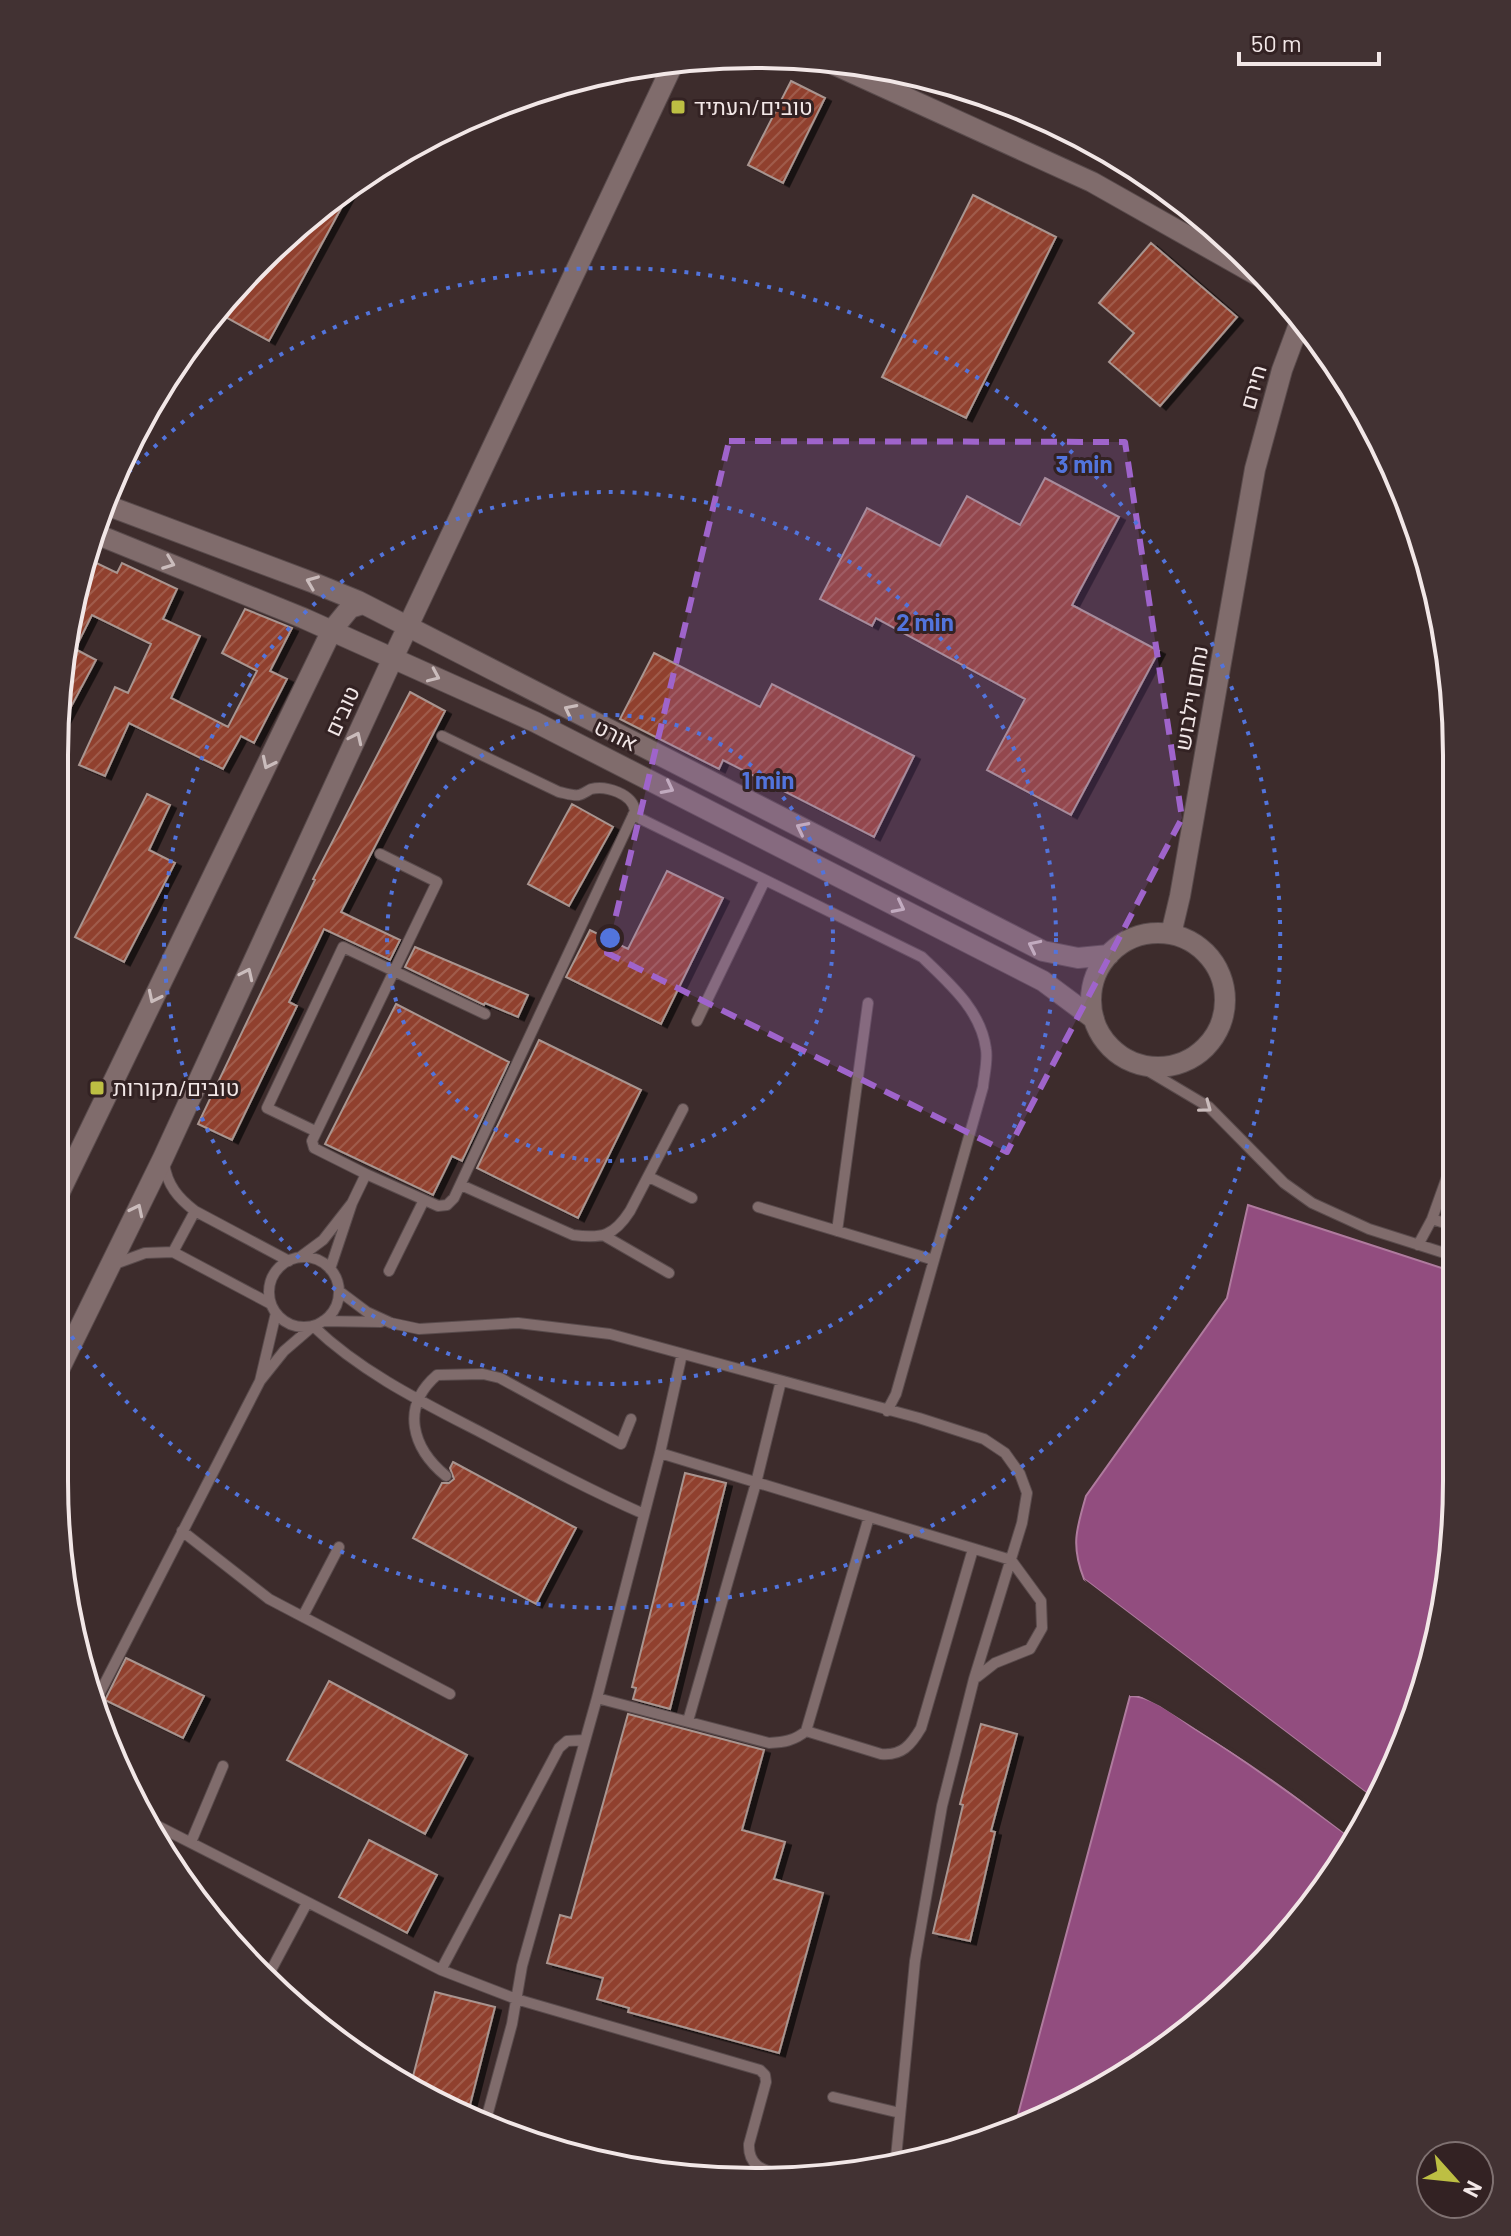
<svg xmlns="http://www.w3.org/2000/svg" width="1511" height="2236" font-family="Barlow,Heebo,sans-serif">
<defs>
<pattern id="building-hatch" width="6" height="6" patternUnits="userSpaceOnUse" patternTransform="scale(2)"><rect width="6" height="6" fill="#90412d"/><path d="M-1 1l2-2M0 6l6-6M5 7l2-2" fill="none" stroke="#a05c4b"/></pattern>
<filter id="shadow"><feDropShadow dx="6" dy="3.5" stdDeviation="0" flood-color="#0009"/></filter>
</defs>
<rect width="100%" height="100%" fill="#3d2c2c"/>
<path fill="#924d7f" stroke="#af7b9e" stroke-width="2" d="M1248 1205 1457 1273V1480L1444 1617 1384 1791 1377 1801 1084 1579C1071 1546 1076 1530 1086 1496L1227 1298Z
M1130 1696C1153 1696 1176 1716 1195 1729 1249 1763 1300 1800 1351 1838L1252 1976 1106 2088 1016 2122Z"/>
<path fill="#3d2c2c" d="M1084 1579 1377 1801 1375 1804 1092 1590Z
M1129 1692H1141L1161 1703 1267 1770 1353 1835 1351 1838 1265 1773 1160 1706 1140 1696H1130Z"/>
<path fill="url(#building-hatch)" stroke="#a99590" stroke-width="2" filter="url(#shadow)" d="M791 81 825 98 783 183 748 165Z
M357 179 269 341 220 314 259 260Z
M973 195 1056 237 966 418 882 377Z
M1151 243 1237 317 1160 406 1109 362 1134 333 1099 303Z
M1045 478 1119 517 1072 605 1159 651 1071 815 987 770 1025 699 876 618 872 626 820 599 867 508 940 546 967 496 1020 525Z
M88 559 117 573 122 563 177 589 163 619 200 636 171 698 228 727 257 671 222 653 245 609 292 628 270 671 287 679 254 743 241 736 223 769 129 723 105 776 79 765 115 687 128 693 151 644 92 615 75 649 96 660 56 735 67 619Z
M654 653 760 707 772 684 914 756 874 837 723 760 719 769 620 719Z
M410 692 445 711 341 912 400 940 390 960 324 929 289 1002 297 1006 232 1140 198 1124 315 880 313 879Z
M147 794 170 805 149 850 175 863 124 962 75 937Z
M572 804 613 827 569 906 528 884Z
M667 871 723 898 661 1024 566 977 590 930 628 949Z
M415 947 528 995 518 1017 485 1003 484 1005 405 967Z
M396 1004 509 1062 462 1161 452 1156 433 1195 325 1144Z
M539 1040 641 1090 578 1218 477 1168Z
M453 1462 576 1528 536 1604 413 1538 442 1483H449L454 1479 450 1468Z
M685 1473 726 1483 670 1709 633 1699 636 1688 632 1687Z
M126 1658 204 1696 183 1738 105 1700Z
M329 1681 467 1755 425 1834 287 1760Z
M628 1714 764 1750 742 1830 785 1842 774 1879 823 1893 779 2053 628 2012 629 2008 597 1999 603 1978 547 1963 560 1915 571 1918Z
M981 1724 1017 1734 991 1831 995 1832 970 1941 933 1933 963 1805 960 1804Z
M369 1840 437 1875 407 1933 339 1897Z
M435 1992 495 2007 467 2117 411 2084Z"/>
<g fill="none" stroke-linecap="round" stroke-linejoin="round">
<g stroke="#594b4c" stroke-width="12">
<path id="service" d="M633 815 922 957C949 983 981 1010 986 1049 988 1061 984 1075 983 1087L896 1394 887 1411
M697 1021 765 880
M1140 1066 1209 1107 1284 1183 1312 1203 1369 1229 1457 1257
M315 1131 267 1108 343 947 485 1014
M164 1163C167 1185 178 1198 195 1211L289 1261
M366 1174 314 1148 312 1141 437 882 380 854
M649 1177 692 1198
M461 1185 573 1235C602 1239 614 1236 630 1211L683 1109
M352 1203 366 1174 438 1206 447 1205 454 1198 635 811C633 794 606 785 591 789 587 791 583 794 579 795 573 796 565 793 559 792L442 736
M758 1207 934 1260
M1432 1219 1457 1227
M837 1231 868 1003
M603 1235 669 1273
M1418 1245 1432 1219 1457 1149
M173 1252 195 1211
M300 1257 323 1240 352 1203 330 1269
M269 1292a35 35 0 1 1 70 0a35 35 0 1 1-70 0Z
M112 1265 145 1253 173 1252 271 1304
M389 1271 423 1202
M339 1291 367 1312 391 1323 419 1329 518 1323 610 1334 919 1418 984 1439 1005 1453 1020 1474 1027 1493 1022 1523 974 1679 942 1806 915 1961 895 2168
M276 1313 260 1381 284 1351 313 1326C362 1373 424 1403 484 1434 537 1462 589 1490 644 1514
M323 1321 381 1322
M660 1453 1011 1560 1041 1601 1042 1628 1030 1649 995 1663 977 1677
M446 1476C412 1448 400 1407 437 1375L483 1374 500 1378 621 1444 631 1419
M182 1531 269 1599 450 1694
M303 1616 339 1547
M597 1698 769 1743C784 1742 794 1741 806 1731L869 1517
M92 1708 260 1381
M688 1721 756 1483 781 1381
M806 1731 881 1754C902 1756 911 1745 921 1728L973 1549
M148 1821 441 1970 516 1999 760 2070 765 2075 766 2082 749 2144C748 2167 764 2170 783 2176
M191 1842 223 1766
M441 1970 559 1748 567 1741 585 1740
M269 1974 307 1903
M833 2097 900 2113
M484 2127 512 2024 522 1966 597 1698 660 1453 682 1354"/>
</g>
<g stroke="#594b4c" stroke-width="22">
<path id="minor" d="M826 61 1092 182 1262 278
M106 505 314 583 358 601 1043 951 1078 958 1109 955
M96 534 303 618 535 722 1043 981 1094 1019
M1091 1000a67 67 0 1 1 134 0a67 67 0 1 1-134 0Z
M1171 934 1180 896 1255 469 1282 370 1301 319
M54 1204 332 630 350 608 363 604
M54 1380 163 1158 393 658 674 62"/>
</g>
<use href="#service" stroke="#806c6c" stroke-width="10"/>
<use href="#minor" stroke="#806c6c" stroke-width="20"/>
</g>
<defs><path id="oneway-chevron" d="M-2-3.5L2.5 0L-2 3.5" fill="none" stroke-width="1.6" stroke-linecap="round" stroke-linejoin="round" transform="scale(2)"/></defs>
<g stroke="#cabcbc">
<use href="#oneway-chevron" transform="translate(169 563) rotate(21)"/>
<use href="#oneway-chevron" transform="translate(312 582) rotate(-158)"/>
<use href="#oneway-chevron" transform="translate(434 676) rotate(24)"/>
<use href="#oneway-chevron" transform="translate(570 710) rotate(-153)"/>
<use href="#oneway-chevron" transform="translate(356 738) rotate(-65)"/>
<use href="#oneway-chevron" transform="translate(268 763) rotate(116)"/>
<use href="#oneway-chevron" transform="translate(668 788) rotate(27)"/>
<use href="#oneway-chevron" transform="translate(802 828) rotate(-153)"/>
<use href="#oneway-chevron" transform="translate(899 907) rotate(27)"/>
<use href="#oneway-chevron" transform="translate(1034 946) rotate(-154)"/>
<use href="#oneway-chevron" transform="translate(247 974) rotate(-65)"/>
<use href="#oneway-chevron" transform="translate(154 997) rotate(116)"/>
<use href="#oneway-chevron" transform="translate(1206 1107) rotate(37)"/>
<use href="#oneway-chevron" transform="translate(137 1210) rotate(-64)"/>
</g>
<path fill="#9f64cb" fill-opacity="0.2" stroke="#9f64cb" stroke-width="6" stroke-dasharray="16 10" stroke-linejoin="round" d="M729 441 1125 442 1182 818 1007 1152 607 953Z"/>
<g fill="none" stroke="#5274dc" stroke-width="4" stroke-dasharray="4 8">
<circle cx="610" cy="938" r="223"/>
<circle cx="610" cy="938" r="446"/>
<path d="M112 490A670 670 0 1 1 55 1313"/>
</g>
<g fill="#bdbf43" stroke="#332223" stroke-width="3">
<rect x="670" y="99" width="16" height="16" rx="4"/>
<rect x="89" y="1080" width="16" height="16" rx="4"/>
</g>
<g text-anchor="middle" stroke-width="6" stroke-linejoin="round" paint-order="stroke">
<g font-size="22" fill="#f2e7e7" stroke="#332223" text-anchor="start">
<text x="694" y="115">טובים/העתיד</text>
<text x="113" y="1096">טובים/מקורות</text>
</g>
<g font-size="22" fill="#f2e7e7" stroke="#332223">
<text transform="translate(1253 387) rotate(-74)" y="8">חירם</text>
<text transform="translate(1191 698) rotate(-80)" y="8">נחום וילבוש</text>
<text transform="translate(342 711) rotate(-65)" y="8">טובים</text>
<text transform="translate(616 735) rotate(26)" y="8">אורט</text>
</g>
</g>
<path d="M0 0H1511V2236H0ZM755 68H756A687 687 0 0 1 1443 755V1481A687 687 0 0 1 756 2168H755A687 687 0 0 1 68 1481V755A687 687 0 0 1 755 68Z" fill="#423233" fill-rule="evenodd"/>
<path fill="none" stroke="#f2e7e7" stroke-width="4" d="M755 68H756A687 687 0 0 1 1443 755V1481A687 687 0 0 1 756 2168H755A687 687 0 0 1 68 1481V755A687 687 0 0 1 755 68Z"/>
<circle cx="610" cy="938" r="12" fill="#5274dc" stroke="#332223" stroke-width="4"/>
<g font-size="24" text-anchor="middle" font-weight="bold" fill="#5274dc" stroke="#332223" stroke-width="6" stroke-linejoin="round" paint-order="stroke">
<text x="1084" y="473">3 min</text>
<text x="925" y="631">2 min</text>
<text x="768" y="789">1 min</text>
</g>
<g transform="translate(1455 2180) rotate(117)"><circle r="38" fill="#332223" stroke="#7f7171" stroke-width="2"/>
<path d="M0-6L14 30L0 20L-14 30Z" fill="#bdbf43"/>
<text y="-12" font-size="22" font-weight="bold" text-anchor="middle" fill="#f2e7e7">N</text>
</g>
<path d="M1239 52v12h140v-12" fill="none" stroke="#f2e7e7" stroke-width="4"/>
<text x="1251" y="52" font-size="24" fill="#f2e7e7" stroke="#332223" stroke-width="6" paint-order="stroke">50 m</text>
</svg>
